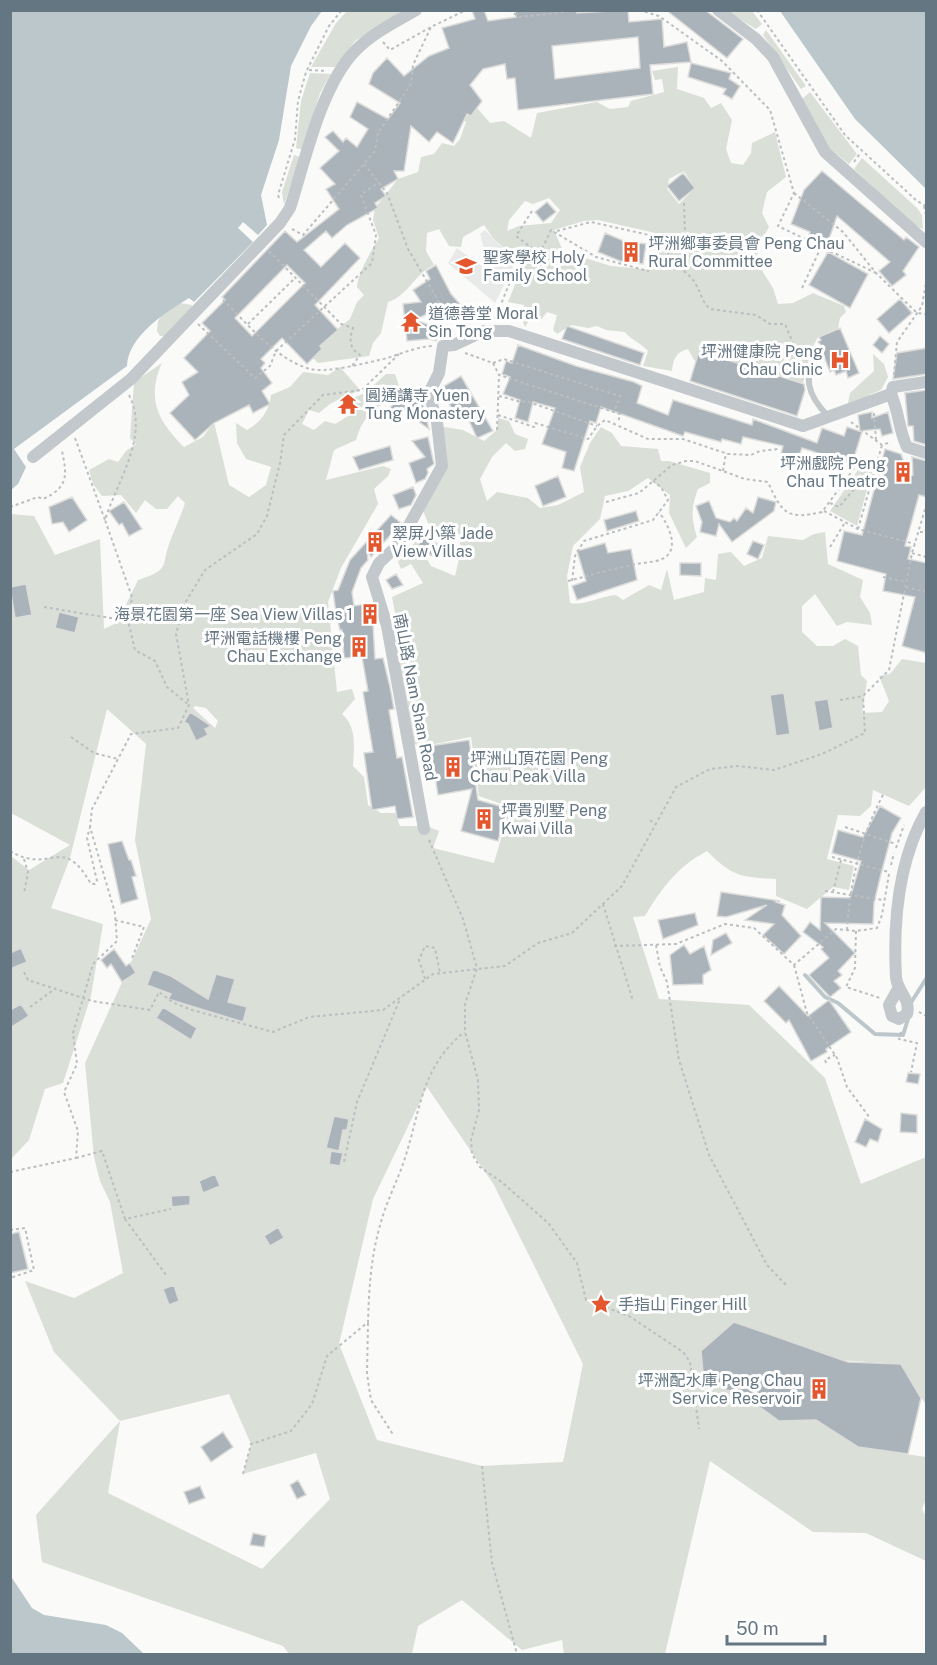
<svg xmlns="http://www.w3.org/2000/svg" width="937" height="1665" font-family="'Public Sans','Noto Sans TC',sans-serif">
<rect width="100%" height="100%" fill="#fafaf8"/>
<path fill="#e8e9e9" d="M485 230 516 261 495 303 448 263 457 248 483 267 486 264 482 260 486 257 480 234Z"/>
<path fill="#dadfd7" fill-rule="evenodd" d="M347 11H402L355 41 335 67H311L336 23Z
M726 11H752L762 24 756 29Z
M766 30 806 86 801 89 763 35Z
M678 67 677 89 704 98 711 108 721 103 732 120 726 149 731 163 743 165 751 153 752 143 775 132 786 177 767 192 762 213 769 227 760 243 756 261 773 288 778 304 793 303 813 293 844 306 846 312 840 318 838 328 818 337 811 350 803 383 780 376 771 366C740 369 725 372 694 360L688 349C676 352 673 359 672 371L643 366 648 351C640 342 632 341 625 332L606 330 597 326 588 328 571 325 557 334 553 330 557 315 547 312 540 321 530 319 525 327 521 317 524 305 508 302 523 265 493 238 484 225 463 237 461 247 449 246 439 229 427 233 426 251 434 265C416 272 407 297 388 302L381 333 373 343 369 356 318 363 313 358 320 350 321 342 350 319 357 302 364 295 357 287C358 273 371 251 379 238L373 220 375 208 398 179 418 172 421 157 434 154 442 143 454 146 460 139 466 122 459 116 461 111 470 116 477 108 490 123 504 121 531 138 537 113 597 102 610 109 628 107 631 101 664 92 662 79 655 80 652 71ZM684 171 695 188 679 204 667 189 669 179ZM549 198 560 210 551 223 519 226 507 231 509 220 525 201 533 204ZM598 220 660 234 658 258 651 270 611 266 563 251 554 230 584 221Z
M310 73 331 74 320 93 303 150 296 148 301 101Z
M810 92 857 154 849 164 827 146 802 99Z
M294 155 300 157 284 205 282 192Z
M862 158 917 208 922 215 923 229 912 224 854 169Z
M180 303 192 305 189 315 167 336H160L157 331 158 321 167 307Z
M873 354 884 364 888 377 881 390 869 395 867 403 856 408 848 403 850 393 874 371Z
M162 363C146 399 158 421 184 447L203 437 214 422 229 485 249 497 266 485 271 467 246 459 237 443 236 423 247 430C261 422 269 411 271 395L290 387 303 372 328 375 340 367 360 390 330 404 319 413 309 410 302 424 314 430 325 421 335 424 350 415 353 398 365 393 386 374H395L399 386C381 410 365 408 356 440L334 450 326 480 383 466 391 469 388 476 374 489 378 504 341 568 328 602 337 692 352 689 355 699 342 714C357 727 354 747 353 766L364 777 368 805 381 813H395L400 826H427L439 831 433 848 494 863 510 807 479 796 471 737 419 747 411 742 397 656 400 638 392 597 423 583 411 564 401 569 398 562 416 541 431 566 455 576 461 550 458 532 440 524 437 529 428 523 422 508 438 465V426L463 430 484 441 497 430 498 418 509 421 515 434 528 439 525 449 515 451 506 443 492 457 480 479 487 501 497 492 528 498 540 508 558 505 584 492 580 467 590 443 601 427 612 433 621 446 658 449 661 461H669L710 473V483L698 489C691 507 691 518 697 537L686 548 669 513 670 495 648 478 628 491 605 496 600 519 573 546 567 576 570 603C586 606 600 596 616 595L623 600 649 585 661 590 667 569 674 600 704 592 705 578 716 580 718 554 731 552 744 566 762 558 768 536 803 540 814 534 825 532 828 564 863 580 860 597 870 613 872 625 847 622 837 626 815 594 802 606V632L817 646H833L845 639 858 646 861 675 867 681 862 713 882 712 889 701 879 676 890 674 902 659 926 663V787L909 806 873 790 871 806 860 816 838 815 827 859 854 866 849 890 833 887 807 909 776 896V879C740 877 733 877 707 851 678 866 661 889 645 916L633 917 659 999 749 1005 825 1078 861 1184 926 1157V1405L901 1364 701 1351 704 1384 742 1394 779 1421 816 1420 858 1447 926 1457V1499L922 1509 926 1517V1561L866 1533 813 1532 710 1461 665 1654H564L562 1640 522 1650 462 1600 418 1626 412 1654H289L283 1646 42 1562 36 1515 120 1421 54 1352 25 1281 74 1298 123 1273 110 1202 100 1181 94 1157 85 1063 151 919 135 840 146 744 107 709 70 858 51 908 103 924 91 996 63 1083 45 1089 29 1140 11 1159V856L29 870 70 845 11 813V514L34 516 55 555 100 539 104 629 117 623 138 580C173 569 160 565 171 539 176 526 181 516 185 503L178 496 167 509H156L145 500 136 513 121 495 102 496 93 484 89 470 109 459 118 462 126 451 136 444 130 438 134 382ZM195 706 206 708 218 721 215 728 193 708ZM427 1087 494 1185 583 1364 563 1462 482 1466 377 1440 339 1344 373 1199ZM229 1394 251 1444 243 1474 316 1453 330 1499 262 1569 108 1493 120 1421Z
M866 466 873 468 857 526 830 511 858 470Z"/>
<path fill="#bbc7cb" d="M11 11H322L311 26 291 66 279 140 261 195 267 225 258 235 243 222 238 228 253 242 194 302 189 298C166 312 128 336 127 366L14 449 26 467 18 484 11 490Z
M780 11H926V189L855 119Z
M10 1575 32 1608 44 1615 106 1625 122 1633 144 1654H11Z"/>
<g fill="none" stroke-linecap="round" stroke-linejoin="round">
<path stroke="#bbc7cb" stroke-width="4" d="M805 975 825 997 838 1003 875 1034 903 1035 908 1019
M912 1001 926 979"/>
</g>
<path fill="#aab3b9" stroke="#dcdcda" stroke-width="1.5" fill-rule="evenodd" d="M472 10H484L488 21 516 17 515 10H577V13L628 10 629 22 662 19 664 47 687 42 691 62 650 65 653 94 518 110 515 78 507 79 505 64 483 69 470 85 482 101 471 116 467 114 453 143 437 132 429 142 411 126 404 171H394L398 179 381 189 386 196 375 203 378 208 347 225 332 238 326 231 304 250 321 267 345 243 360 258 315 305 338 330 320 346 322 349 307 364 282 338 261 359 265 363 261 368 272 383 262 391 270 404 253 413 249 405 214 423 195 440 170 413 189 395 182 382 198 372 184 358 210 331 202 323 225 300 222 297 285 231 297 242 339 209 326 189 335 184 320 168 339 151 325 137 333 131 343 142 346 138 357 147 368 129 350 117 357 102 388 119 400 103 369 84 373 73 387 58 404 76 429 56 449 48 442 28 475 19ZM638 37 640 68 555 79 552 46ZM287 265 305 283 252 336 235 318Z
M666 10H705L743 39 727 58Z
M691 63 731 73 729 79 740 86 732 99 723 94 726 89 688 77Z
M822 171 904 240 906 237 919 247 903 271 906 275 892 286 879 271 890 262 837 216 828 242 809 235 810 232 791 224 804 190Z
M683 173 695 188 679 201 667 186Z
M547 202 556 212 543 222 535 212Z
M605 233 624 241 646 244 643 264 620 261 598 252Z
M828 252 868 274 850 308 809 285Z
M436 265 451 294 465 310 455 318 445 305 415 320 443 330 436 341 429 339 407 341 403 304 421 302 413 290 430 279 426 271Z
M900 299 912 313 889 333 877 319Z
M567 326 644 353 640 365 562 339Z
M840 328 859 373 848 378 846 371 836 375 834 370 830 372 823 354 824 348 818 342 821 340 819 337Z
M880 336 889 344 882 353 873 345Z
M518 345 576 366 634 382 642 386 637 403 668 415 673 400 752 425 753 419 817 443 822 428 844 436 847 427 862 432 852 464 802 448 798 459 781 453 783 446 743 437 741 444 722 439 721 442 685 432 683 436 601 407 596 423 590 421 574 471 562 468 566 452 542 444 555 408 533 402 528 422 515 418 520 400 503 394 510 377 502 374 506 361 512 363Z
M927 348V374L893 379 897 353Z
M699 351 804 384 805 390 797 416 690 381Z
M461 376 493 431 477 438 464 410 454 413 441 388Z
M927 390V445L914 441 913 426H908L905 393Z
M404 392 413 400 408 405 418 400 423 404 429 429 404 411 397 421 388 410Z
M872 412V418L888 412 893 433 882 436 880 429 860 431 858 415Z
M428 437 434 464 427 469 428 473 425 479 416 483 409 463 425 457 412 441Z
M390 446 393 460 359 470 353 457Z
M885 449 901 454 909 476 913 475 912 457 927 461V497L919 495 905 546 911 547 908 559 927 563V653L902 646 915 597 883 591 886 574 837 561 844 531 862 535Z
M558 476 566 497 543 506 535 486Z
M413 487 416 495 411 505 399 509 393 495Z
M72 497 87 520 69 532 63 522 52 524 49 507Z
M758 497 776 502 774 511 732 542 719 524 716 536 700 532 702 522 696 506 709 501 716 518 730 522 734 518 737 521 746 508 753 513Z
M124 502 142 529 129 536 122 523 119 525 109 511Z
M636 511 639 521 607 531 604 520Z
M391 515 401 523 371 557 367 550 368 560 361 568 352 592 354 606 371 603 378 624 373 625 375 659 383 658 390 687 394 709 389 710 397 758 402 757 413 817 397 819 395 806 372 810 364 753 373 752 363 692 368 691 362 657 344 658 342 630H340L336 613 333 591 338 590 350 560Z
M423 536 438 544 432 556 417 548Z
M753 541 764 545 758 559 747 554Z
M605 543 608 553 631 549 637 580 577 600 572 586 586 581 577 551Z
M680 563H701V576L680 575Z
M396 574 403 585 392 589 386 580Z
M26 584 32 615 15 618 10 587Z
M59 612 79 617 75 633 55 628Z
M784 693 790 734 776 736 770 695Z
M828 699 833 728 819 731 814 701Z
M190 712 211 726 205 729 208 735 196 741 188 724 184 722Z
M469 740 478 800 507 808 498 841 461 831 472 789 438 795 430 746Z
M880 806 901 818 892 833 881 874 874 903 873 924 825 923 855 953 838 971 842 975 834 981 841 988 830 997 809 975 829 958 821 949 823 947 803 932 810 922 820 930 821 897 850 898 861 861 832 853 838 830 863 837Z
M122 841 129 860H131L136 876 132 877 138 899 121 904 108 844Z
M721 892 780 901 776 902 785 905 782 915 801 936 784 954 763 935 774 924 745 920 767 905 726 917 717 916Z
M695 913 698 925 663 939 658 920Z
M726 933 732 943 711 955 713 940Z
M684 945 690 954 704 946 711 970 703 975V984L673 985 670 955Z
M21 948 27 962 10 969V953Z
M114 949 126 966 130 963 136 973 122 982 111 964 107 968 101 960Z
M153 969 171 976 208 999 216 974 235 979 228 1002 247 1007 243 1022 168 999 171 994 147 985Z
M779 986 808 1016 829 1000 851 1032 826 1049 827 1052 811 1061 789 1020 786 1023 764 1001Z
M21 1004 29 1016 10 1028V1010Z
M163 1007 197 1028 191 1040 156 1018Z
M908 1073 920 1074 918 1084 906 1082Z
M901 1113 917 1115V1133L900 1132Z
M334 1116 349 1119 347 1130H343L339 1151 326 1148Z
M865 1119 882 1129 878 1142 870 1139 866 1147 855 1142Z
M331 1151 343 1153 340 1166 329 1164Z
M215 1174 220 1186 203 1193 199 1181Z
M190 1195V1205L172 1207 171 1196Z
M278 1227 284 1238 270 1246 264 1236Z
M19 1232 28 1269 10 1273V1234Z
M174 1285 179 1301 169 1305 163 1289Z
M734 1322 848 1362 901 1364 921 1398 908 1454 858 1447 816 1420 779 1421 742 1394 704 1384 701 1351Z
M223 1432 233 1447 211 1462 201 1447Z
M298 1480 306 1495 297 1499 290 1485Z
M200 1486 205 1498 189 1504 184 1492Z
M253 1533 266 1536 264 1547 250 1545Z"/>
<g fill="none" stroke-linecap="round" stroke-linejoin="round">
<path stroke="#bbbfc2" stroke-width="2" stroke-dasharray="3 3" stroke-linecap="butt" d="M509 10 519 17 583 10
M639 10 659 16 722 61 770 110 794 193 778 226 876 273
M757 10 845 135 917 201 926 206
M383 42 390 50 431 27
M309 70 327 71
M854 162 861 152
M364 164 387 193 408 249 443 309 459 328
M794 193 843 232 876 273 917 313 926 314
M279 198 278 195 295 139 298 101 306 72 329 26 342 10
M684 203 685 232 662 261C673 263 689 272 695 283 701 292 701 301 710 309L756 315 770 324H785L801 362
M924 206 926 215
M532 211 516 236 540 254
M292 229 303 235 375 151 378 133 411 84 413 65 431 27 466 10
M557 231 591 222 658 237 655 253
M269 251 341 324 353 328C349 339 349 348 360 355L352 366
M802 288 822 245
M223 300C248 324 275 359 310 369 326 373 362 364 379 360 398 356 413 347 432 346
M495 319 518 262C539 260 543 247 551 230L596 257 648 271 655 253 662 257
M198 324 255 378 270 366 276 351 372 263 376 235 361 195 379 182
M248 324 295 278
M465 353 493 363
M493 363 499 375 620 414 618 423
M493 363 504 359 620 396 614 412
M894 375 897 342 922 306 926 283
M129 395C150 436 117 481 105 520L132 597 128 621 135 650 155 661 167 687 189 705
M499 396 521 402 526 401 597 426
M874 413 876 440
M498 415 534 427 535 423 588 439 597 426 605 420 648 439H683L728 454 751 455 760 451 778 449
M851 422 882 445 891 442
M497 430 499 375
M75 438 105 520
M723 471 726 453
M606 502 639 493 672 465 686 461H695L745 479 768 482C782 514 788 520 822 512L861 459 877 462
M830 503 839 507 860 482 870 485
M10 507 38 497 43 499C69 487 67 475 62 451
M824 511 858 529 915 544
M858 529 882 445
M920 532H925L926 529
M830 547 844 524
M912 553 926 557
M883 577 906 582
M568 581C588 576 608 570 628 566 637 563 647 563 656 561 683 555 670 527 659 512
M572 581 575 556 584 541 653 520 668 500 661 487 653 481
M906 587 926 592
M44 607 128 621
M840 700 863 696 889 670 912 553 926 506
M71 737 94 753 118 759
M926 737V738
M650 820 656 825
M845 827 896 844
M429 840 463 919 477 968 465 1004V1032L478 1080 479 1110 471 1140 472 1154 480 1167 503 1183 549 1224 577 1263 586 1300 629 1316 683 1352 690 1362 699 1429
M896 848 904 825
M10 851C52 876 61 832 91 884H95L97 881 87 838 90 827
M832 857 889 872
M24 859 28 872 24 893
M891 865 894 853
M825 891 883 900
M833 892 841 860
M603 904 633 1001
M115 920 144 927 131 961
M847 930C850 881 861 836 884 793
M856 931 855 968 846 987 880 998
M656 945 660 967 667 982 679 1060 709 1155 767 1265 786 1285
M614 946 676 944 725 924 754 928 794 965 836 929 856 931 877 928 882 915 889 874
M794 965 807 1013 837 1058 847 1087 870 1118
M24 972 28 980 92 1001 150 1010 159 992 174 1003 192 1010 273 1032 309 1017 383 1010 433 974 505 966 538 943 572 933 622 886 676 787 710 769 738 766 774 770 822 754 865 733 863 696
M425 979 419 960 425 946 435 948 440 973
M30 1007 56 988
M919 1012 926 1016
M901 1032 899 1039 917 1043 911 1072
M826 1063 825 1060 835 1055
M76 1158 102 1151 125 1219 171 1209
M344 1162 357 1102 400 999
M10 1172 76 1158 78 1131 64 1092 77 1064 73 1033 93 964 117 941 115 913 90 827 92 809 131 734 178 728 189 705 176 634 185 603 205 570 257 534 267 516 280 463 284 435 323 395 362 390 399 354
M10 1205V1207
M125 1219 166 1275
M10 1230 25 1228 34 1270 10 1278
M368 1323 367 1374 371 1400 394 1436
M482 1466 492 1563 517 1654
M243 1474 251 1444 291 1431 312 1404 327 1356 368 1322C369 1288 371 1255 381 1222 387 1200 398 1180 405 1158 421 1108 421 1068 464 1032"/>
<path stroke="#c3c8cc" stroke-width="6" d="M819 350C802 376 807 395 828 416"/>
<path stroke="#c3c8cc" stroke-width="12" d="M718 10 756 39 773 57 825 152 926 242
M891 394C899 412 899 431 907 447L926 453
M891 394 893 387 926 382
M33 457 131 379 280 223 290 208C305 161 321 86 355 51 371 34 395 22 416 10
M424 829 387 626 372 577 379 563 398 545 442 466 437 422 429 393 439 373 443 346 454 345 484 331H509L803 426 891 394
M898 989 889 1005 892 1016 899 1019 907 1014C911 998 897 992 896 977 893 921 898 861 926 812"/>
</g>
<defs>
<g id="building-bare" transform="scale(1.62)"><path d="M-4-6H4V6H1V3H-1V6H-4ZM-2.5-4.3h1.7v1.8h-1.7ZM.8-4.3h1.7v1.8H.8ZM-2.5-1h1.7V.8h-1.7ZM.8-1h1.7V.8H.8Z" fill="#e4572e" stroke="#fff" stroke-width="2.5" paint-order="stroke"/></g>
<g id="school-bare" transform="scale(1.62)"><path d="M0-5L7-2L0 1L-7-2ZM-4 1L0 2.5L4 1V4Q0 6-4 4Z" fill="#e4572e" stroke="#fff" stroke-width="2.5" paint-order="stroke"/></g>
<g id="temple-bare" transform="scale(1.62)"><path d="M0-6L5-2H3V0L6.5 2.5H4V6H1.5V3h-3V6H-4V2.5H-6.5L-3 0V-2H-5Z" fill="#e4572e" stroke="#fff" stroke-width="2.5" paint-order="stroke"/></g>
<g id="hospital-bare" transform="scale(1.62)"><path d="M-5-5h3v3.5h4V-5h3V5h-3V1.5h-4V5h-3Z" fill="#e4572e" stroke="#fff" stroke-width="2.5" paint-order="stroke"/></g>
<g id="sight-bare" transform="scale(1.62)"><path d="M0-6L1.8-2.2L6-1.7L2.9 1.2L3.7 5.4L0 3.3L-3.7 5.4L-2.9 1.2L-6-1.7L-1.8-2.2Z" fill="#e4572e" stroke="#fff" stroke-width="2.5" paint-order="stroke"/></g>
</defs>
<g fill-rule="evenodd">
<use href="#building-bare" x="631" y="252"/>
<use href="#school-bare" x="466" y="266"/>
<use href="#temple-bare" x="411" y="322"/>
<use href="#hospital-bare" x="840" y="360"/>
<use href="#temple-bare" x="348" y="404"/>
<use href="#building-bare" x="903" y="472"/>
<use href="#building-bare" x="375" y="542"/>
<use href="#building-bare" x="370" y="614"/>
<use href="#building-bare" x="359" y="647"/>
<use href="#building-bare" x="453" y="767"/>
<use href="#building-bare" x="484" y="819"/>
<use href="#sight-bare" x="601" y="1304"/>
<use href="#building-bare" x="819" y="1389"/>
</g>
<g text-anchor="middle" stroke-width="6" stroke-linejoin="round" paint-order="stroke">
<g font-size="16" fill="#657683" stroke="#fff" text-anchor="start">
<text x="648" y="249">坪洲鄉事委員會 Peng Chau<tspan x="648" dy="18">Rural Committee</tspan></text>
<text x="483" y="263">聖家學校 Holy<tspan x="483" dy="18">Family School</tspan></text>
<text x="428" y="319">道德善堂 Moral<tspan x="428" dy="18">Sin Tong</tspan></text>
<text x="823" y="357" text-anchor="end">坪洲健康院 Peng<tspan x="823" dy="18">Chau Clinic</tspan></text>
<text x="365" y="401">圓通講寺 Yuen<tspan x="365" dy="18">Tung Monastery</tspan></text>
<text x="886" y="469" text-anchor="end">坪洲戲院 Peng<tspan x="886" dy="18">Chau Theatre</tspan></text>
<text x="392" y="539">翠屏小築 Jade<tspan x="392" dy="18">View Villas</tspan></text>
<text x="353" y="620" text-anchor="end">海景花園第一座 Sea View Villas 1</text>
<text x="342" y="644" text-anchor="end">坪洲電話機樓 Peng<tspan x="342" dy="18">Chau Exchange</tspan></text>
<text x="470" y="764">坪洲山頂花園 Peng<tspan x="470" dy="18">Chau Peak Villa</tspan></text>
<text x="501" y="816">坪貴別墅 Peng<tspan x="501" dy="18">Kwai Villa</tspan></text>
<text x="618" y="1310">手指山 Finger Hill</text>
<text x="802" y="1386" text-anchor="end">坪洲配水庫 Peng Chau<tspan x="802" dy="18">Service Reservoir</tspan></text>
</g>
<g font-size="16" fill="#657683" stroke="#fff">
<text transform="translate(416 697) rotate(79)" y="6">南山路 Nam Shan Road</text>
</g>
</g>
<rect width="937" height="1665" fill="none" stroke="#657683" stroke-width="24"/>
<path d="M727 1635v9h98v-9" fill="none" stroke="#657683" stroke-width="3"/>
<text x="736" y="1635" font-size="18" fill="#657683" stroke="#ffffff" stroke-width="4.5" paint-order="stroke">50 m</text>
</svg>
